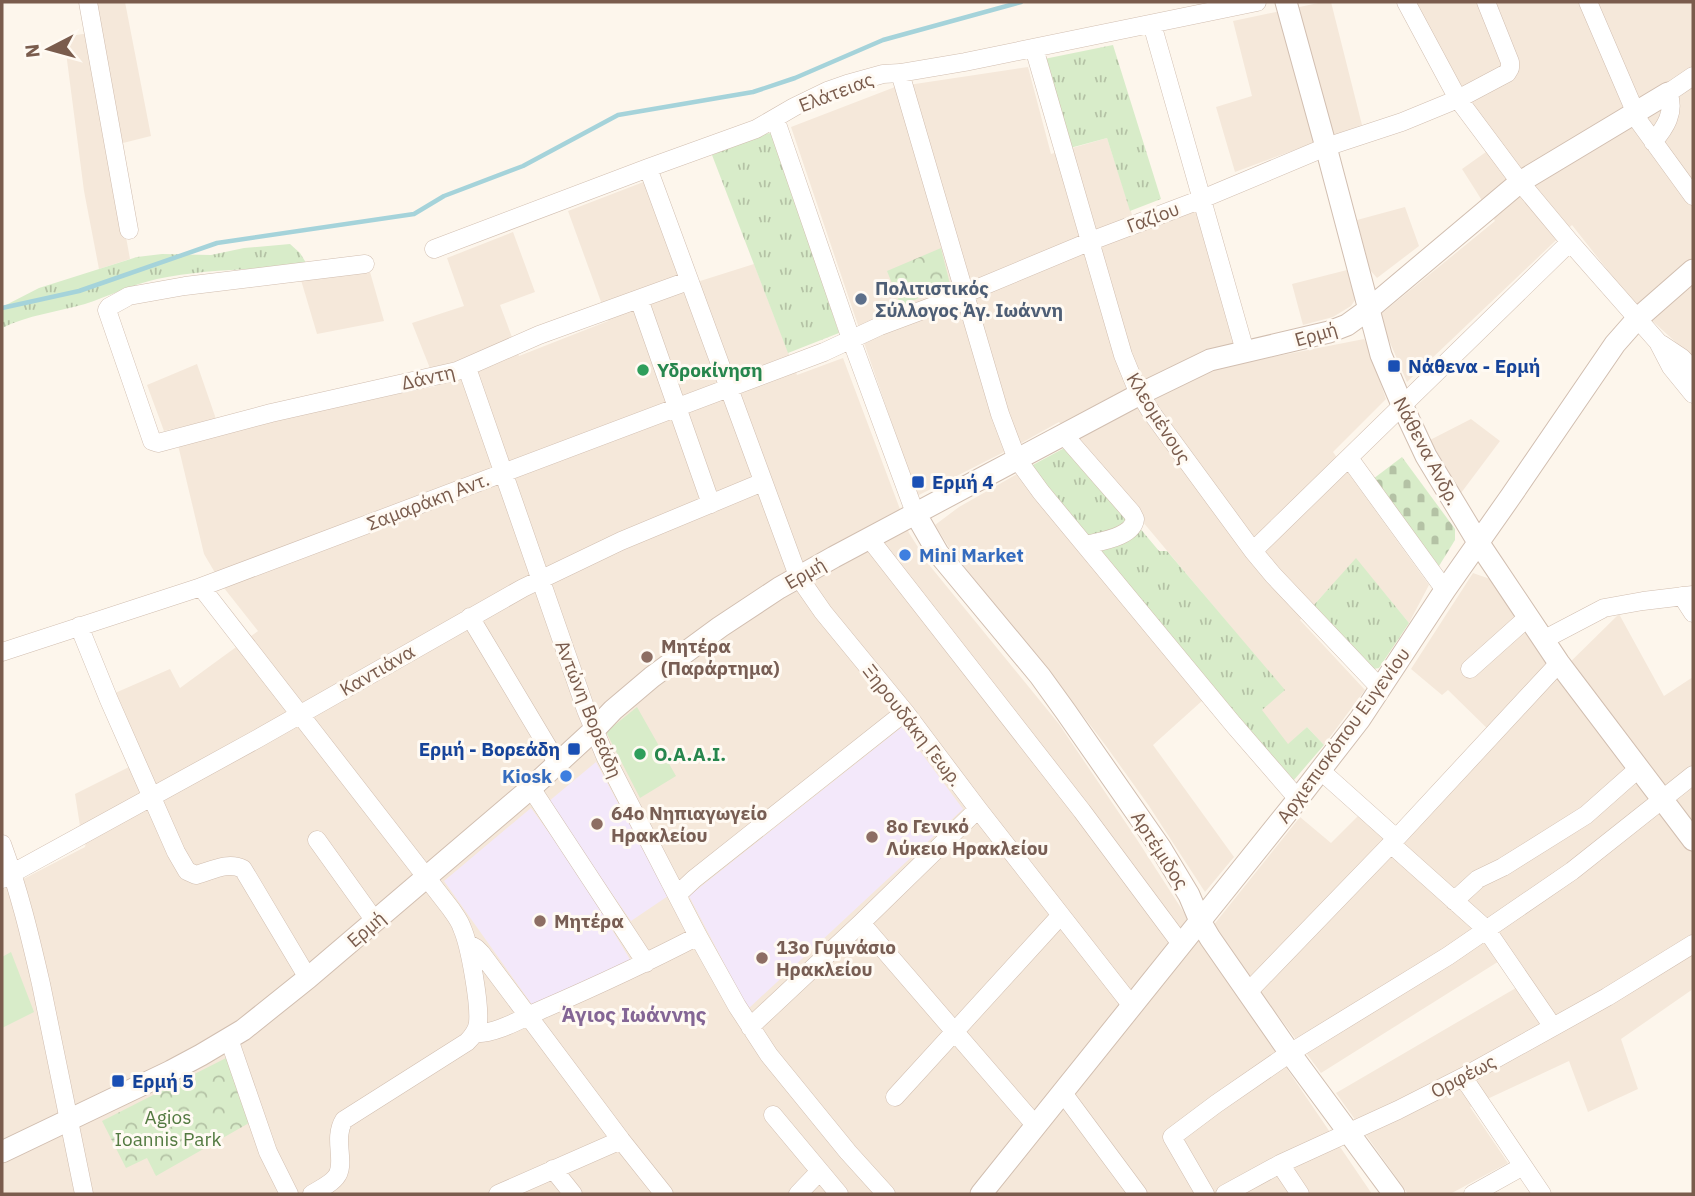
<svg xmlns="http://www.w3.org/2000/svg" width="1695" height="1196" font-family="'IBM Plex Sans',sans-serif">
<defs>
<pattern id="grass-tufts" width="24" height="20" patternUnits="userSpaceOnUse" patternTransform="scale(1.75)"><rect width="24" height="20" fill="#d8ecc9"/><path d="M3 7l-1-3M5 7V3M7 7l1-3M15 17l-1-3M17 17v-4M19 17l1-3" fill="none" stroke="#b4c2a5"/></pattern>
<pattern id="cemetery-stones" width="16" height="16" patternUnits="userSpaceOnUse" patternTransform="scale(1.75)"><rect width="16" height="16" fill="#d8ecc9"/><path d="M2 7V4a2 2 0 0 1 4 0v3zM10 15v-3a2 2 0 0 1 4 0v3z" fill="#b4c2a5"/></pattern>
<pattern id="park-crowns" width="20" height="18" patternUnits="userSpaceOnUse" patternTransform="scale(1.75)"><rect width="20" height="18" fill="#d8ecc9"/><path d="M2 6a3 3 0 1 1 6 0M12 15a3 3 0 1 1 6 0" fill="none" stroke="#b4c2a5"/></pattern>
</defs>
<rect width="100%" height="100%" fill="#fdf6ec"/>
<path fill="#f5e8da" d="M93 2H125L151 136 119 144Z
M1323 2H1331L1362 125 1235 172 1216 107 1252 96 1233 21Z
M1414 2H1693V358L1635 305 1572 225 1407 382 1388 338 1381 314 1495 221 1462 169 1500 142 1460 88Z
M89 33 130 259 99 269 84 191 64 37Z
M1028 67 1051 154 1107 138 1137 230 1198 207 1242 363 1364 339 1367 344 1386 399 1333 452 1429 585 1409 623 1356 559 1300 620 1365 690 1324 745 1307 727 1288 745 1261 710 1284 690 1059 422 1016 446 917 496 862 337 791 127 895 87Z
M659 176 697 282 754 264 797 375 843 358 909 533 930 566 1059 724 1136 838 1237 995 1372 1194H2V881L4 889 85 847 86 841 80 826 75 794 129 767 115 693 170 669 180 688 258 631 224 588 204 554 178 445 323 409 437 386 412 323 464 306 447 258 513 232 535 292 500 305 519 356 608 321 568 211Z
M1405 207 1419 246 1377 278 1370 270 1357 220Z
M1347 270 1355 300 1351 306 1333 317 1303 325 1292 284Z
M370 272 384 321 317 334 301 280Z
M197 364 216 419 164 431 147 385Z
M1471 419 1500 441 1461 493 1430 440Z
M1017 474 1203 700 1153 745 1234 857 1205 892 1149 806 1106 746 1068 696 950 549 935 525 959 507Z
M1473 573 1490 579 1525 633 1555 677 1619 614 1664 696 1693 677V989L1621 1039 1638 1089 1588 1112 1569 1061 1470 1107 1508 1163 1450 1194H1408L1336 1093 1521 985 1504 958 1321 1073 1212 927 1300 817 1331 843 1359 815 1396 845 1497 738 1448 690 1442 695 1411 669Z"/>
<path fill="#f3e8fa" d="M902 727 963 809 748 1009 689 896Z
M596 762 668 896 631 921 548 802Z
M531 808 574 867 631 961 533 1006 444 881Z"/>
<path fill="url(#grass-tufts)" d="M1113 45 1161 199 1130 211 1107 138 1070 148 1044 59Z
M771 133 774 135 839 333 788 353 712 155 763 134Z
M290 244 300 253 308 266C259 269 205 269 157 279 131 285 109 296 85 304 57 312 28 315 2 328V307L39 288 137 257 162 254 211 255 244 248Z
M1070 445 1159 551H1167L1285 690 1262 710 1288 744 1307 727 1324 745 1294 780 1241 721 1029 467Z
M1356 558 1409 623 1379 668 1374 669 1313 606Z"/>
<path fill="url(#cemetery-stones)" d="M1402 457 1455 529V540L1439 566 1373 479Z"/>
<path fill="url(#park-crowns)" d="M941 248 950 284 901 306 887 271Z
M228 1057 249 1123 156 1176 147 1158 126 1168 102 1121Z"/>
<path fill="#d8ecc9" d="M637 707 676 776 640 798 606 732Z
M11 952 34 1012 2 1028V957Z"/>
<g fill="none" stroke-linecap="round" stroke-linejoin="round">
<path stroke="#a5d3da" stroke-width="4.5" d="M2 308 79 291 217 243 414 214 444 196 523 166 618 115 753 92 795 78 883 40 1021 2"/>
<g stroke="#d1beb0" stroke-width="19">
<path id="minor" d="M88 2 129 230
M1406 2 1458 99 1520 182 1570 242 1658 342 1671 367 1693 394
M1588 2 1640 123 1693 196
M1152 24 1245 351
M1034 48 1123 355 1136 387 1151 412 1253 551 1273 575 1381 689
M900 73 1000 414 1017 459 1041 492 1233 724 1298 799
M775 118 851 339 915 513
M1653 142C1665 128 1676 112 1668 93L1693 76
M648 168 798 576 823 612 905 712 978 809 1132 1006
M434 249 648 168 756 129 794 107 827 91 847 84 883 74 900 73 965 62 1257 2
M365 264 185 286 129 296 109 307 107 310 152 441 158 443 271 413 457 371 539 335 688 281
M639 299 711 504
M1661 344 1682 358 1693 370
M467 368 586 710 606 758 623 791 698 936 737 1006 769 1055 848 1152 886 1194
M1064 435 1132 513 1135 519C1133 537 1101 541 1086 545
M1349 458 1445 590
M869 538 1082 811 1181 944
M1253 551 1570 242
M201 587 451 909C455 915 460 921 462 928 470 946 480 1004 478 1023 477 1031 473 1036 467 1042L344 1120C332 1139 347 1164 336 1177 331 1184 320 1189 312 1194
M1682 596 1693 613
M470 617 558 764
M79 626 109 700 176 852 187 871 196 875C211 871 228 861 243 869L308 978
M1543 640 1604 608 1643 601 1693 595
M2 652 201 587 824 352 880 326 947 301 1091 241 1202 199 1326 147 1402 122 1458 99 1507 73 1510 68V62L1486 2
M1470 669 1528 617
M1320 770 1396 838
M531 788 646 963
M317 840 375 921
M2 844C19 890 30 936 41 984 56 1054 69 1124 84 1194
M1391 844 1486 929 1553 1027
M2 879 257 739 523 588 621 541 763 482
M677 895 694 879 905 712
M1454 901 1478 879 1503 867 1586 815 1638 769
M861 923 1036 1126
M467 943 476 948 481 953 621 1140 664 1194
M1248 992 1391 844 1559 663
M750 1027 861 923 978 809
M475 1033C494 1035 523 1018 541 1010 594 987 646 963 698 936
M229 1039 268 1152 289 1194
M1463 1077 1542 1194
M1063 1093 1138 1194
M895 1097 1061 915
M773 1115 839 1194
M1280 1164 1300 1194
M553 1169 573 1194
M498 1194 621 1140
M798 1194 819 1172
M1205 1194 1172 1137 1216 1104 1290 1053 1448 956 1572 871 1693 775
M1225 1194 1280 1164 1398 1110 1463 1077 1607 997 1693 944
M1473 1194 1523 1166"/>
</g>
<g stroke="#d1beb0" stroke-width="23">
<path id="tertiary" d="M1286 2 1326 147 1381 355 1403 407 1426 456 1478 542 1559 663 1693 840
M915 513 938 553 1040 676 1066 712 1160 847 1189 895 1200 921 1210 938 1290 1053 1394 1194
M2 1152 171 1071 201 1055 243 1030 308 978 531 788 594 730 613 710 652 677 720 627 779 588 834 557 984 477 1140 394 1210 360 1329 332 1347 325 1369 309 1520 182 1668 93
M981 1194 1298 799 1360 719 1445 590 1511 496 1615 344 1637 319 1693 270"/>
</g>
<use href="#minor" stroke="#fff" stroke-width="18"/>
<use href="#tertiary" stroke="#fff" stroke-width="21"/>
</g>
<circle fill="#5c6f8a" stroke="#fffaf3" stroke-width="2.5" cx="861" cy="299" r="7"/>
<g fill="#1a4fb4" stroke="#fffaf3" stroke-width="2.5">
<rect x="1387" y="359" width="14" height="14" rx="3.5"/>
<rect x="911" y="475" width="14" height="14" rx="3.5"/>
<rect x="567" y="742" width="14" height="14" rx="3.5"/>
<rect x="111" y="1074" width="14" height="14" rx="3.5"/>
</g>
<g fill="#2e9e5b" stroke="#fffaf3" stroke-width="2.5">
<circle cx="643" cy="370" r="7"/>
<circle cx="640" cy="754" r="7"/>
</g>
<g fill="#3f7fe0" stroke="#fffaf3" stroke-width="2.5">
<circle cx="905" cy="555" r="7"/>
<circle cx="566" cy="776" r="7"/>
</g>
<g fill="#8d6e63" stroke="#fffaf3" stroke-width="2.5">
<circle cx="647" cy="657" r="7"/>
<circle cx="597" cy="824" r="7"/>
<circle cx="872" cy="837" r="7"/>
<circle cx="540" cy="921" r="7"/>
<circle cx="762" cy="958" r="7"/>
</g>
<g text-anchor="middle" stroke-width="6" stroke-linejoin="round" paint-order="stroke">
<g font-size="19" fill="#7a5c4d" stroke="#fffaf3">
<text transform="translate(836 92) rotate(-21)" y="7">Ελάτειας</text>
<text transform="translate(1153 217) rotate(-21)" y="7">Γαζίου</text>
<text transform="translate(1316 334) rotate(-16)" y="7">Ερμή</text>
<text transform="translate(428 377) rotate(-13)" y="7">Δάντη</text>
<text transform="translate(1159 418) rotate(58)" y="7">Κλεομένους</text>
<text transform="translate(1427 451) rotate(62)" y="7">Νάθενα Ανδρ.</text>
<text transform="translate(428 501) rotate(-21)" y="7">Σαμαράκη Αντ.</text>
<text transform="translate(805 573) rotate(-30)" y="7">Ερμή</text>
<text transform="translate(377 670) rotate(-30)" y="7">Καντιάνα</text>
<text transform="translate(589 709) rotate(68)" y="7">Αντώνη Βορεάδη</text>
<text transform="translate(913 725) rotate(52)" y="7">Ξηρουδάκη Γεωρ.</text>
<text transform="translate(1343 735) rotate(-54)" y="7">Αρχιεπισκόπου Ευγενίου</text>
<text transform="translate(1160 850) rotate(57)" y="7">Αρτέμιδος</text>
<text transform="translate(366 929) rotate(-41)" y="7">Ερμή</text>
<text transform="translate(1463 1076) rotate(-28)" y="7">Ορφέως</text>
</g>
<g font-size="19" font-weight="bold" fill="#4e5e75" stroke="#fffaf3" text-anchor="start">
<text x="875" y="295">Πολιτιστικός<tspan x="875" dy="22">Σύλλογος Άγ. Ιωάννη</tspan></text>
</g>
<g font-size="19" font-weight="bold" fill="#164399" stroke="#fffaf3" text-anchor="start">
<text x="1408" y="373">Νάθενα - Ερμή</text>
<text x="932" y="489">Ερμή 4</text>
<text x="560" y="756" text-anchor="end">Ερμή - Βορεάδη</text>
<text x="132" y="1088">Ερμή 5</text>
</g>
<g font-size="19" font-weight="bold" fill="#27864d" stroke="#fffaf3" text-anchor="start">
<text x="657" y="377">Υδροκίνηση</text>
<text x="654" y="761">Ο.Α.Α.Ι.</text>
</g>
<g font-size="19" font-weight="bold" fill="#366cbe" stroke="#fffaf3" text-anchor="start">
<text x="919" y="562">Mini Market</text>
<text x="552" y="783" text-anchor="end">Kiosk</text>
</g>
<g font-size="19" font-weight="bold" fill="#785e54" stroke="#fffaf3" text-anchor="start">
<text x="661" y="653">Μητέρα<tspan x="661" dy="22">(Παράρτημα)</tspan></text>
<text x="611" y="820">64ο Νηπιαγωγείο<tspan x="611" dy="22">Ηρακλείου</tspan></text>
<text x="886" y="833">8ο Γενικό<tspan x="886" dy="22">Λύκειο Ηρακλείου</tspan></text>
<text x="554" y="928">Μητέρα</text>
<text x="776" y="954">13o Γυμνάσιο<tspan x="776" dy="22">Ηρακλείου</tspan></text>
</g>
<g font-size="19" fill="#537a41" stroke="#fffaf3">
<text x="168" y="1124">Agios<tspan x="168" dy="22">Ioannis Park</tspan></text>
</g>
<g font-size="21" font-weight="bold" fill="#846695" stroke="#fffaf3">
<text x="634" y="1022">Άγιος Ιωάννης</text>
</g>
</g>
<rect width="1695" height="1196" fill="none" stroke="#7a5c4d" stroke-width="7"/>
<g transform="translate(49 49) rotate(264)" stroke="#fffaf3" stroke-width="5" paint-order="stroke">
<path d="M0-5L12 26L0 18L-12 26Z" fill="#7a5c4d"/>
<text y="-10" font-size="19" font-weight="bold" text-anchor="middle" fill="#7a5c4d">N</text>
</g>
</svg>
